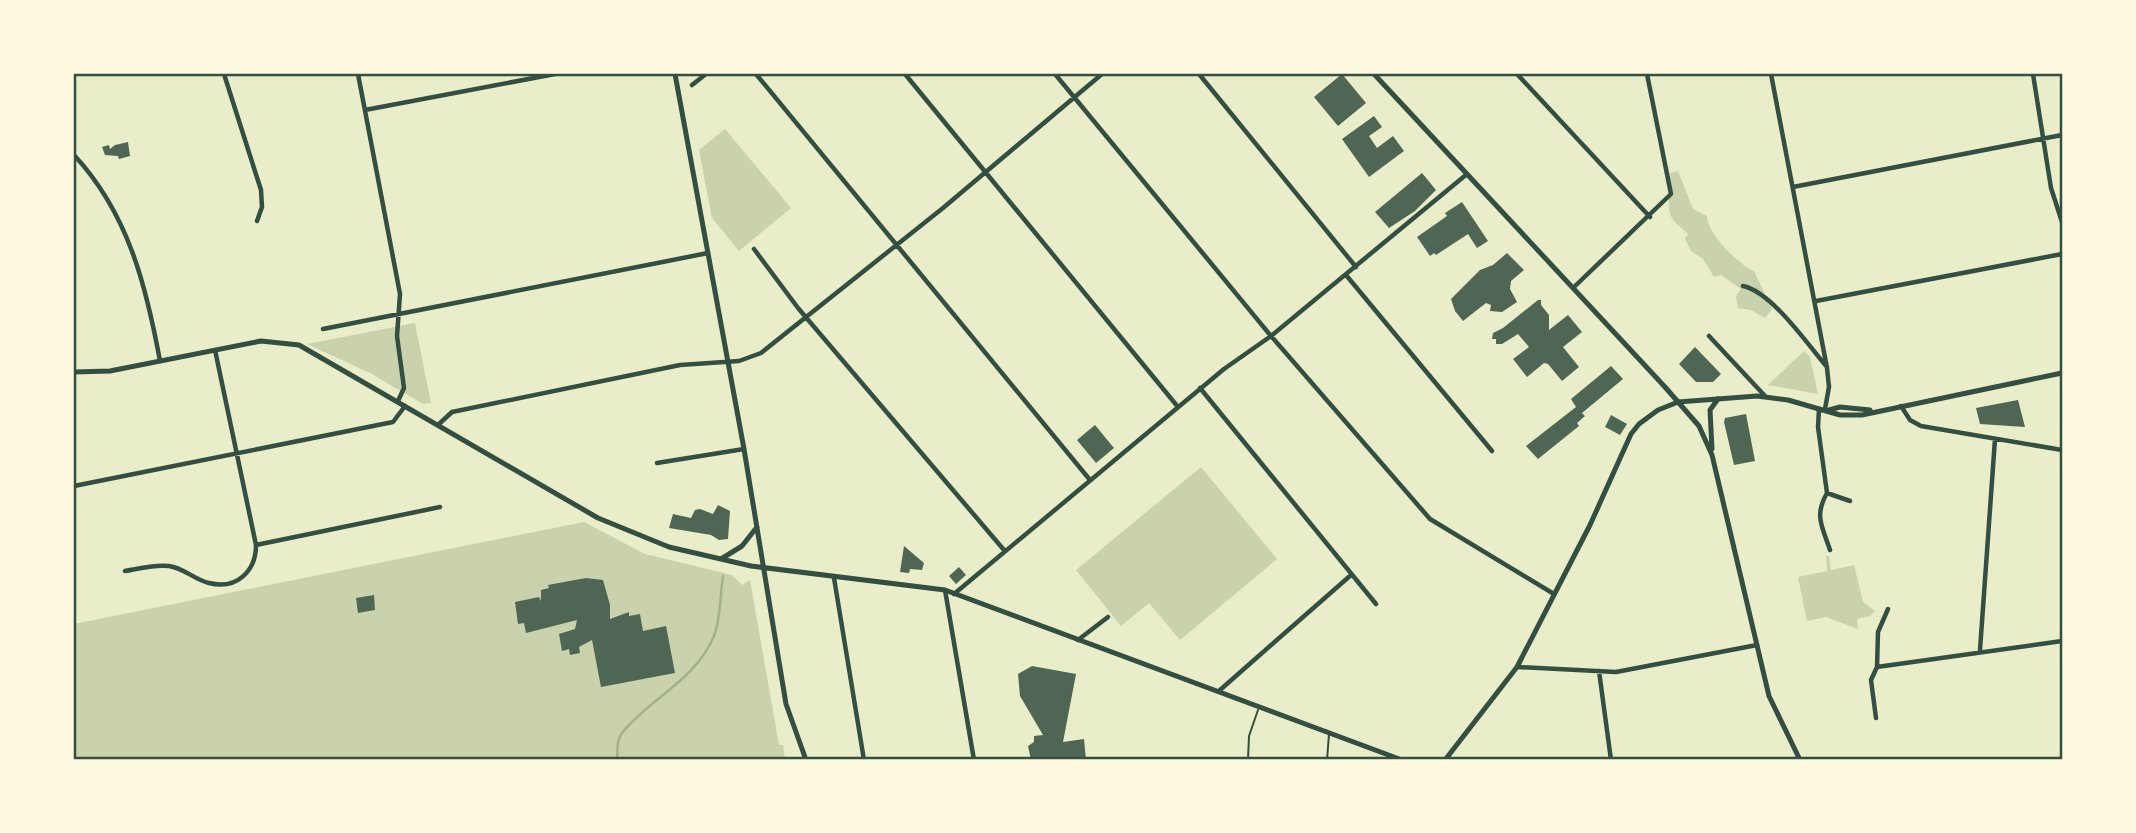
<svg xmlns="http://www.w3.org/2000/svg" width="2136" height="833" font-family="Commissioner,sans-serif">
<rect width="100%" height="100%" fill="#e9edc9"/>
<path fill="#cad2ad" d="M725 129 791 208 739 251 712 218 699 150Z
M1678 171 1693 209 1707 216C1707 233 1739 265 1754 271L1772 309 1765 318 1751 310 1738 308 1736 296 1741 289 1721 275 1714 277 1703 259 1691 251 1685 239 1688 234C1683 229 1675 223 1672 218 1666 210 1671 185 1670 173Z
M415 323 431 403 423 404 370 373 307 344Z
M1804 351 1810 357 1818 394 1768 385Z
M1201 467 1277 559 1180 640 1149 603 1121 626 1076 570Z
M584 522 645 554 732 575 742 585 750 580 779 745H783L785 759 74 760V624Z
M1826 556H1829L1831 570 1854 565 1863 602 1875 611 1870 616 1857 619 1858 629 1826 617 1807 621 1798 577 1827 571Z"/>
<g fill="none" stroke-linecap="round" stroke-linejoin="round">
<path stroke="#a3b18a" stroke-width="2.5" d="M617 760C618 751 616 740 622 733 649 699 696 680 714 636 721 618 720 595 723 576"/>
</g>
<path fill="#4f6655" d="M1342 74 1366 103 1338 126 1314 97Z
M1374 116 1382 127 1369 136 1377 148 1393 136 1404 151 1369 177 1342 139Z
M128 142 130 156 119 159 118 156 105 155 102 147 109 145 110 149 115 145Z
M1422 173 1436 190 1415 211 1389 228 1375 212Z
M1462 202 1488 241 1477 248 1468 234 1436 255 1434 253 1430 256 1417 237 1447 216 1445 213Z
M1507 253 1524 270 1511 281 1510 289 1517 302 1502 312 1490 311 1491 305 1486 303 1463 321 1455 311 1451 299 1480 270 1493 265Z
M1538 300H1541V305L1549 315V330L1568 315 1582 332 1563 347 1579 367 1562 381 1548 364 1544 363 1527 377 1513 359 1529 347 1518 334 1502 344H1496V339H1492L1493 333 1503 328Z
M1695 347 1721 374 1713 382H1696L1679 364Z
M1611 366 1623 379 1582 413 1585 416 1577 423 1579 426 1538 459 1526 446 1576 407 1571 399Z
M2018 400 2025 427 1980 424 1976 408Z
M1746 414 1755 461 1734 465 1724 422 1725 418Z
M1611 415 1627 424 1620 435 1605 427Z
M1095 425 1114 448 1096 463 1077 440Z
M718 505 730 511 728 539 719 540 711 535 669 528 673 514 691 518 695 510 700 509 713 514Z
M904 546 924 563 922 570 910 569 909 573 900 572Z
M959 567 966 575 956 584 949 576Z
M586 578 603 580 610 605V619L629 612V616L640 614 643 631 666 626 675 673 601 687 592 640 579 647 580 653 570 655 569 649 562 651 559 634 575 629 577 620 526 633 524 623 518 624 515 602 539 597 541 601V590L549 588 548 585Z
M374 595 375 610 358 613 356 598Z
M1032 666 1076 674 1063 742 1084 739 1086 760H1031L1028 746 1034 742V736L1043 735 1020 696 1018 674Z"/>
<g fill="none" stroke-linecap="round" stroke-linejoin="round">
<path stroke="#344e41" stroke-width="2" d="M1248 760 1249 736 1258 710
M1327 760 1329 734"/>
<path stroke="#344e41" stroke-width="4.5" d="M224 74 261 190 262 207 257 221
M358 74 400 294 397 336 404 388 398 401
M756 74 1090 480
M905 74 1178 407
M1055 74 1271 336 1430 519 1554 594
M1199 74 1356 267
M1517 74 1650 217
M1771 74 1827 368 1829 387 1825 409
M2033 74 2051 188 2062 222
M692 85 706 74
M365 110 555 74
M74 155C128 213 146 285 160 361
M1793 187 2062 135
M754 249 798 308 1004 550
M1346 275 1492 451
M1743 286C1772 292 1808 345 1827 367
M1573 288 1671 194 1647 74
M1816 301 2062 254
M323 329 708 253
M1709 336 1765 396
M1200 388 1376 604
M1901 406 1910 420 1921 426 2062 450
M1819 409 1818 427 1827 493
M439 424 452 412 680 365 739 361 761 353 943 208 1102 74
M657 463 744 449
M74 486 393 422 405 406
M256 545 440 507
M1830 550C1822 526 1814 516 1827 493L1850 501
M125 571C139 569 154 564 169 566 184 568 195 580 209 583 237 590 256 571 256 545L215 350
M834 578 864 760
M945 590 974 760
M954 594 1224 369 1271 336 1467 174
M1078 640 1108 617
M1980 650 1995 439
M1517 667 1616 672 1757 645
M1877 667 2062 641
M1599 671 1611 760
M1220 690 1351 575
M1876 718 1871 680 1877 667 1878 632 1888 609"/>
<path stroke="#344e41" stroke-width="5" d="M675 74 744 449 786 704 806 760
M74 372 110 371 261 341 299 345 598 518 669 547 751 566 945 590 1402 760
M1829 410 1840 407 1870 410
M721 559 742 546 757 527
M1445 760 1517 667 1590 525 1631 434 1639 424 1658 410 1678 402 1757 396 1788 400 1840 415H1862L2062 373"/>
<path stroke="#344e41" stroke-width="5" d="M1374 74 1665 387 1699 426 1712 455 1769 696 1800 760
M1712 449 1710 410 1718 399"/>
</g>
<rect width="2136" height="833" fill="none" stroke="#fefae0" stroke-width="150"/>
<rect x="75" y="75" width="1986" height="683" fill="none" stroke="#344e41" stroke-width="2.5"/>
</svg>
